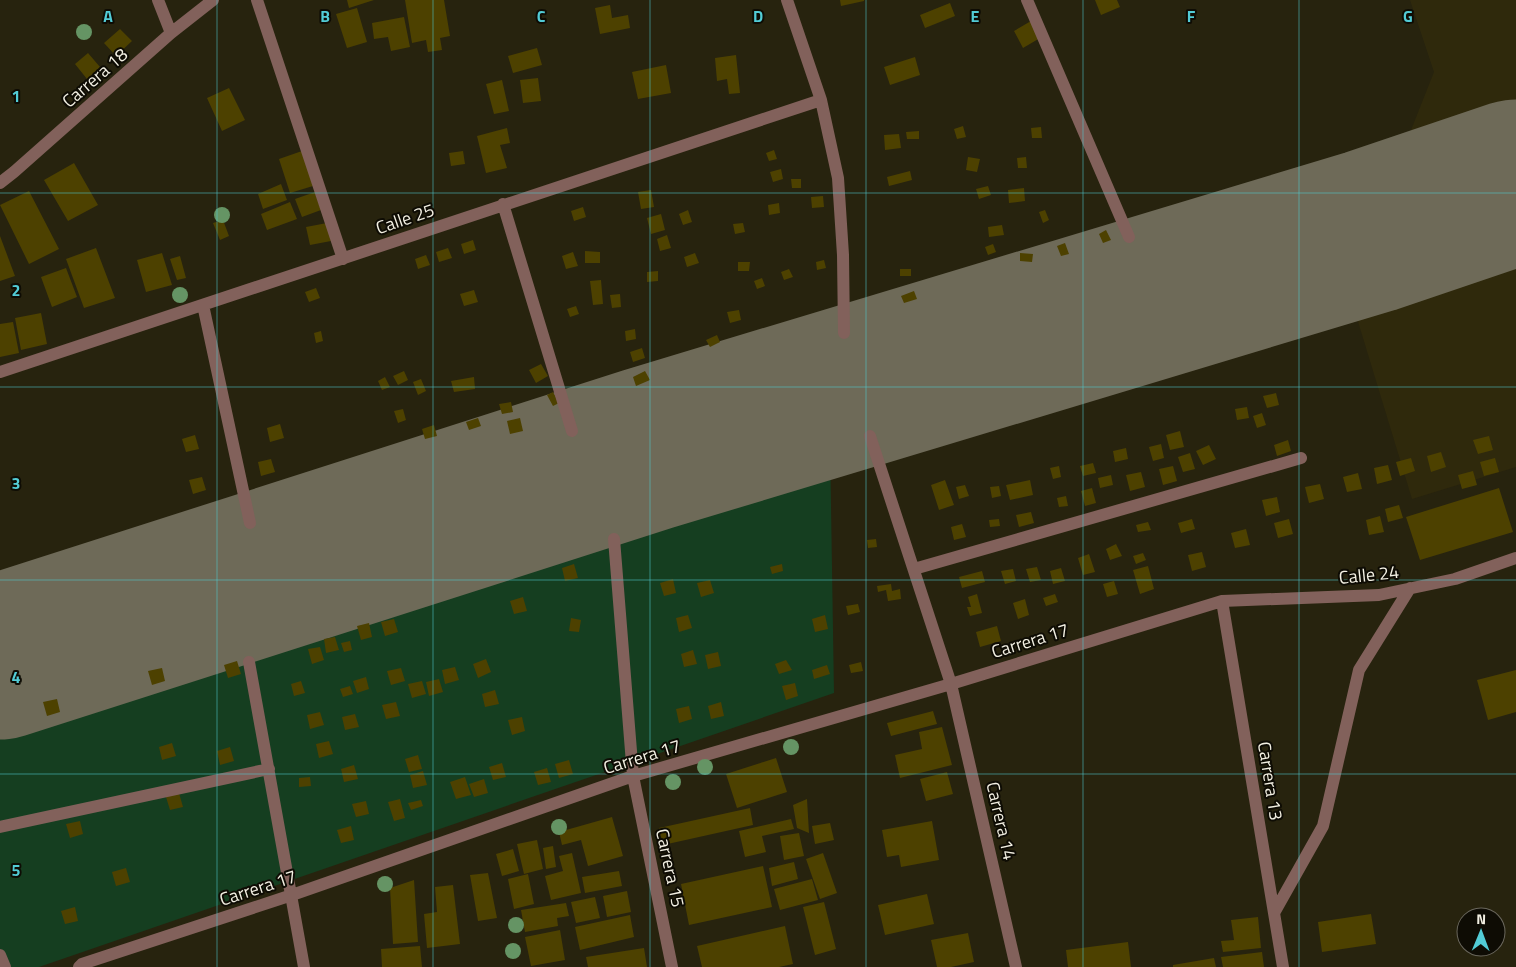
<svg xmlns="http://www.w3.org/2000/svg" width="1516" height="967" font-family="'Titillium Web',sans-serif">
<rect width="100%" height="100%" fill="#27230e"/>
<path fill="#2f290c" d="M1410 0H1516V467L1412 499 1349 292 1371 231 1434 72Z"/>
<path fill="#153e20" d="M830 442 834 693 39 967H0V737Z"/>
<g fill="none" stroke-linecap="round" stroke-linejoin="round">
<path stroke="#6e6a58" stroke-width="165" d="M0 657 648 449 1371 231 1516 182"/>
</g>
<path fill="#4d4100" d="M347 0H374L349 8Z
M405 0H444L450 36 440 38 442 50 428 52 426 40 412 43Z
M840 0H864V1L841 6Z
M1095 0H1117L1120 7 1101 15Z
M950 3 955 16 925 28 920 15Z
M610 5 612 18 628 15 630 28 600 34 595 8Z
M357 8 367 42 347 48 336 14Z
M404 17 410 47 391 51 388 37 374 39 372 23Z
M1031 21 1040 38 1023 48 1014 31Z
M120 29 132 41 116 56 104 43Z
M537 48 542 65 513 73 508 56Z
M88 53 100 67 87 79 75 64Z
M736 55 740 93 729 94 727 79 717 81 715 58Z
M915 57 920 75 890 85 884 67Z
M666 65 671 93 638 99 632 72Z
M538 78 541 101 523 103 520 80Z
M502 80 509 111 494 114 486 84Z
M229 88 245 120 222 131 207 98Z
M963 126 966 137 957 139 954 129Z
M1041 127 1042 138H1032L1031 128Z
M507 128 510 143 500 145 507 168 486 173 477 136Z
M919 131V139H907L906 132Z
M899 134 901 148 885 150 884 135Z
M774 150 777 159 769 161 766 153Z
M302 151 313 186 290 193 279 159Z
M463 151 465 164 451 166 449 153Z
M968 157 980 159 977 172 966 170Z
M1026 157 1027 168H1018L1017 158Z
M74 163 98 205 68 221 44 180Z
M781 169 783 179 773 182 770 172Z
M910 171 912 180 889 186 887 177Z
M791 179H801V188H792Z
M281 184 287 200 263 209 258 194Z
M988 186 991 195 979 199 976 189Z
M1024 188 1025 201 1009 203 1008 190Z
M651 190 654 207 641 209 638 192Z
M29 191 59 249 29 264 0 205Z
M315 192 321 210 302 217 295 199Z
M823 196 824 207 812 208 811 197Z
M290 202 297 219 267 230 261 214Z
M779 203 780 213 769 215 768 205Z
M583 207 586 217 574 221 571 211Z
M688 210 692 222 683 225 679 214Z
M1045 210 1049 220 1043 223 1039 212Z
M661 214 665 230 651 234 647 218Z
M223 220 229 236 220 240 213 223Z
M327 223 331 241 310 245 306 227Z
M743 223 745 232 735 234 733 224Z
M1002 225 1004 235 989 237 988 227Z
M1106 230 1111 240 1103 243 1099 234Z
M667 235 671 248 660 251 657 239Z
M0 236 15 276 0 281Z
M473 240 476 250 464 254 461 244Z
M1065 243 1069 254 1061 256 1057 246Z
M993 244 996 252 988 255 985 247Z
M96 248 115 298 84 308 66 259Z
M448 248 452 258 439 262 436 252Z
M585 251 600 252V263H585Z
M573 252 578 266 566 269 562 256Z
M162 253 172 285 146 292 137 260Z
M695 253 699 263 687 267 684 257Z
M1020 253 1033 254 1032 262 1020 261Z
M426 255 430 265 418 269 415 259Z
M180 256 186 278 177 280 170 259Z
M824 260 826 268 817 270 816 262Z
M738 262H750L749 271H738Z
M66 268 77 297 52 307 41 277Z
M789 269 793 277 784 280 781 272Z
M900 269H911V276H900Z
M658 271V281L647 282V272Z
M762 278 765 286 757 289 754 281Z
M601 280 603 304 593 305 590 281Z
M316 288 320 298 309 302 305 292Z
M474 290 478 302 464 306 460 294Z
M914 291 917 299 904 303 901 296Z
M620 294 621 307 612 308 610 295Z
M576 306 579 314 570 317 567 309Z
M739 310 741 320 730 323 727 312Z
M41 313 47 344 21 350 15 318Z
M13 322 19 353 0 357V324Z
M635 329 636 339 626 341 625 331Z
M321 331 323 341 316 343 314 333Z
M717 335 720 342 710 347 706 340Z
M642 348 645 358 633 362 630 352Z
M541 364 548 376 536 383 529 370Z
M404 371 408 380 398 385 393 376Z
M645 371 650 380 636 386 633 377Z
M385 377 390 387 382 390 378 381Z
M474 377 475 389 454 392 451 381Z
M421 379 426 391 418 395 413 382Z
M553 392 559 403 553 406 547 395Z
M1276 393 1279 405 1267 408 1263 396Z
M511 402 513 412 502 414 499 404Z
M1247 407 1249 418 1237 420 1235 409Z
M403 409 406 420 398 423 394 411Z
M1262 413 1266 425 1257 428 1253 416Z
M478 418 481 426 469 430 466 422Z
M520 418 523 431 510 434 507 421Z
M280 424 284 438 270 442 267 428Z
M434 425 437 436 425 439 422 429Z
M1180 431 1184 447 1170 450 1166 435Z
M195 435 199 449 186 452 182 439Z
M1489 436 1493 450 1478 454 1473 440Z
M1288 440 1291 451 1277 456 1274 445Z
M1161 444 1164 458 1153 461 1149 447Z
M1209 445 1216 459 1203 465 1196 451Z
M1126 448 1128 459 1115 462 1113 451Z
M1441 452 1446 467 1431 472 1427 456Z
M1190 453 1195 469 1183 472 1178 457Z
M1411 458 1415 471 1400 476 1396 462Z
M1495 458 1499 472 1484 476 1480 462Z
M271 459 275 472 261 476 258 462Z
M1093 463 1096 473 1083 476 1080 466Z
M1388 465 1392 480 1377 484 1374 468Z
M1059 466 1061 477 1053 479 1050 468Z
M1173 466 1177 481 1163 485 1159 469Z
M1473 471 1477 485 1462 489 1458 475Z
M1141 472 1145 487 1130 491 1126 475Z
M1358 473 1362 489 1347 492 1343 477Z
M1111 475 1113 485 1100 488 1098 478Z
M202 477 206 490 193 494 189 480Z
M945 480 954 505 939 510 931 485Z
M1030 480 1033 495 1010 500 1006 485Z
M1320 484 1324 499 1309 503 1305 487Z
M965 485 969 496 959 499 956 487Z
M999 486 1001 496 992 498 990 487Z
M1092 488 1096 503 1085 506 1081 491Z
M1499 488 1513 532 1420 560 1406 517Z
M1066 496 1068 506 1059 507 1057 498Z
M1277 497 1280 512 1266 516 1262 500Z
M1399 505 1403 518 1388 522 1385 509Z
M1031 512 1034 523 1019 527 1016 515Z
M1380 516 1384 532 1369 535 1366 520Z
M999 519 1000 526 990 527 989 520Z
M1192 519 1195 529 1181 533 1178 523Z
M1289 519 1293 534 1278 538 1274 523Z
M1148 522 1151 530 1138 532 1136 525Z
M962 524 966 537 954 540 951 527Z
M1246 529 1250 545 1235 548 1231 533Z
M876 539 877 547 868 548 867 540Z
M1116 544 1122 556 1110 560 1106 549Z
M1202 552 1206 567 1192 571 1188 555Z
M1143 553 1146 560 1136 564 1133 556Z
M1089 554 1095 572 1083 575 1078 558Z
M574 564 578 578 565 581 562 568Z
M782 564 783 571 772 574 770 567Z
M1148 566 1154 589 1140 594 1133 570Z
M1037 567 1041 580 1030 582 1026 569Z
M1061 568 1065 581 1053 584 1050 571Z
M1013 569 1016 581 1005 584 1001 571Z
M982 571 985 582 962 588 959 577Z
M673 579 676 593 664 596 660 583Z
M710 580 714 593 701 597 697 583Z
M1114 581 1118 594 1107 597 1103 584Z
M891 584 892 591 900 589 901 599 888 601 886 590 878 592 877 586Z
M977 594 982 613 970 616 967 607H971L968 597Z
M1055 594 1058 602 1046 606 1043 598Z
M523 597 527 611 514 614 510 601Z
M1025 599 1029 615 1018 619 1013 603Z
M858 604 860 612 848 615 846 606Z
M688 615 692 628 679 632 676 618Z
M825 615 828 629 815 632 812 619Z
M571 618 581 620 579 632 569 631Z
M394 619 398 632 385 636 381 622Z
M369 623 372 637 361 640 357 626Z
M997 626 1001 641 980 647 976 632Z
M335 637 339 650 326 653 324 639Z
M350 641 352 650 344 652 341 643Z
M320 647 324 660 312 664 308 649Z
M693 650 697 664 684 667 681 654Z
M718 652 721 666 708 669 705 655Z
M486 659 491 672 478 678 473 664Z
M786 660 792 670 779 674 775 664Z
M237 661 241 674 228 678 224 665Z
M861 662 863 671 851 673 849 665Z
M827 665 830 674 814 679 812 670Z
M455 667 459 680 445 684 442 670Z
M162 668 165 681 152 685 148 671Z
M401 668 405 681 391 685 387 671Z
M1516 670V712L1488 720 1477 680Z
M366 677 369 689 357 693 353 681Z
M439 679 443 692 429 696 426 682Z
M301 681 305 693 294 696 291 684Z
M422 681 426 694 412 698 408 684Z
M795 683 798 696 786 700 782 686Z
M350 686 353 694 343 697 340 689Z
M495 690 499 704 485 707 482 694Z
M57 699 60 712 47 716 43 702Z
M396 702 400 716 386 719 382 705Z
M721 702 724 716 711 719 708 706Z
M689 706 692 719 679 723 676 709Z
M933 711 937 724 891 736 887 723Z
M320 712 324 725 310 729 307 715Z
M355 714 359 727 345 730 342 717Z
M522 717 525 731 512 735 508 720Z
M942 727 952 765 900 778 895 755 922 749 919 732Z
M329 741 333 754 319 758 316 744Z
M172 743 176 756 162 760 159 747Z
M230 747 234 761 220 765 217 751Z
M418 755 422 769 409 772 405 759Z
M776 758 787 792 737 808 726 774Z
M569 760 573 774 559 778 555 764Z
M502 763 506 777 493 780 489 767Z
M354 765 358 779 344 782 341 769Z
M547 768 551 782 538 785 534 772Z
M423 771 427 785 413 788 410 775Z
M947 772 953 794 926 801 920 779Z
M310 777 311 786 299 787V778Z
M465 777 471 795 456 799 450 782Z
M484 779 488 793 474 797 469 784Z
M179 793 183 807 170 810 166 797Z
M400 799 405 818 394 821 388 802Z
M807 799 809 833 797 828 793 805Z
M421 800 423 806 411 810 408 803Z
M366 801 369 814 356 817 352 804Z
M750 808 753 825 663 845 659 828Z
M612 817 623 856 588 866 581 840 562 845 559 832Z
M791 819 794 829 762 836 766 852 745 857 739 831Z
M80 821 83 834 70 838 66 824Z
M932 821 939 860 901 867 899 855 887 857 882 830Z
M830 823 834 840 815 844 812 826Z
M351 826 354 840 341 843 337 830Z
M799 833 804 856 784 860 780 836Z
M537 840 543 869 524 874 517 844Z
M553 846 556 867 546 869 543 848Z
M513 849 519 871 502 876 496 854Z
M572 853 581 893 551 900 545 876 563 871 559 856Z
M823 853 837 893 820 899 806 859Z
M794 862 798 879 772 886 769 868Z
M763 866 772 907 689 925 681 884Z
M126 868 130 882 116 886 112 872Z
M619 871 622 886 585 893 582 877Z
M488 873 497 918 478 921 470 875Z
M528 874 534 904 514 909 508 879Z
M812 879 818 900 780 910 774 889Z
M414 880 418 942 393 944 390 888Z
M453 885 460 944 427 948 424 914 437 912 435 887Z
M627 891 631 912 607 917 603 896Z
M927 894 934 924 885 935 878 905Z
M595 897 600 918 576 923 571 902Z
M824 902 836 949 815 955 803 907Z
M566 903 569 916 557 918 558 926 525 932 521 910Z
M75 907 78 921 65 924 61 911Z
M1371 914 1376 944 1322 952 1318 922Z
M630 915 634 937 580 950 575 927Z
M1258 917 1261 948 1223 952 1221 941 1234 940 1231 920Z
M785 926 793 964 779 967H702L697 946Z
M560 930 565 960 531 966 525 937Z
M968 933 974 962 951 967H937L931 940Z
M1128 942 1131 967H1068L1066 950Z
M420 946 422 967H382L381 949Z
M644 948 647 967H588L586 957Z
M1262 952 1264 967H1223L1221 957Z
M1214 958 1216 967H1173V965Z"/>
<g fill="none" stroke-linecap="round" stroke-linejoin="round">
<path stroke="#82615b" stroke-width="12" d="M158 0 171 33
M257 0 343 259
M787 0 821 100 838 178 843 255 844 333
M1027 0 1129 237
M0 183 14 172 171 33 213 0
M503 204 572 431
M203 305 250 523
M0 372 821 100
M870 436 951 684 1016 967
M614 539 633 776 672 967
M914 569 1301 458
M1222 601 1283 967
M249 662 304 967
M0 827 269 769
M1274 913 1323 826 1359 670 1410 588
M0 955 5 967
M79 967 82 964 292 895 633 776 951 684 1222 601 1379 595 1455 579 1516 558"/>
</g>
<g fill="#659464">
<circle cx="84" cy="32" r="8"/>
<circle cx="222" cy="215" r="8"/>
<circle cx="180" cy="295" r="8"/>
<circle cx="791" cy="747" r="8"/>
<circle cx="705" cy="767" r="8"/>
<circle cx="673" cy="782" r="8"/>
<circle cx="559" cy="827" r="8"/>
<circle cx="385" cy="884" r="8"/>
<circle cx="516" cy="925" r="8"/>
<circle cx="513" cy="951" r="8"/>
</g>
<path fill="none" stroke="#52ccd6" stroke-width="1" stroke-opacity="0.55" d="M217 0V967M433 0V967M650 0V967M866 0V967M1083 0V967M1299 0V967M0 193H1516M0 387H1516M0 580H1516M0 774H1516"/>
<g text-anchor="middle" stroke-width="4" stroke-linejoin="round" paint-order="stroke">
<g font-size="18" fill="#f3f0e3" stroke="#0e0c04">
<text transform="translate(95 78) rotate(-41)" y="6">Carrera 18</text>
<text transform="translate(405 219) rotate(-19)" y="6">Calle 25</text>
<text transform="translate(1369 575) rotate(-6)" y="6">Calle 24</text>
<text transform="translate(1030 641) rotate(-17)" y="6">Carrera 17</text>
<text transform="translate(642 757) rotate(-17)" y="6">Carrera 17</text>
<text transform="translate(1270 781) rotate(81)" y="6">Carrera 13</text>
<text transform="translate(1001 821) rotate(77)" y="6">Carrera 14</text>
<text transform="translate(670 868) rotate(78)" y="6">Carrera 15</text>
<text transform="translate(258 888) rotate(-18)" y="6">Carrera 17</text>
</g>
</g>
<g font-size="16" text-anchor="middle" font-weight="bold" fill="#52ccd6" stroke="#0e0c04" stroke-width="4" stroke-linejoin="round" paint-order="stroke">
<text x="108" y="22">A</text>
<text x="325" y="22">B</text>
<text x="541" y="22">C</text>
<text x="758" y="22">D</text>
<text x="975" y="22">E</text>
<text x="1191" y="22">F</text>
<text x="1408" y="22">G</text>
<text x="16" y="102">1</text>
<text x="16" y="296">2</text>
<text x="16" y="489">3</text>
<text x="16" y="683">4</text>
<text x="16" y="876">5</text>
</g>
<g transform="translate(1481 932) rotate(1)"><circle r="24" fill="#0e0c04" stroke="#6a675d"/>
<path d="M0-4L9 19L0 12L-9 19Z" fill="#52ccd6"/>
<text y="-8" font-size="14" font-weight="bold" text-anchor="middle" fill="#f3f0e3">N</text>
</g>
</svg>
